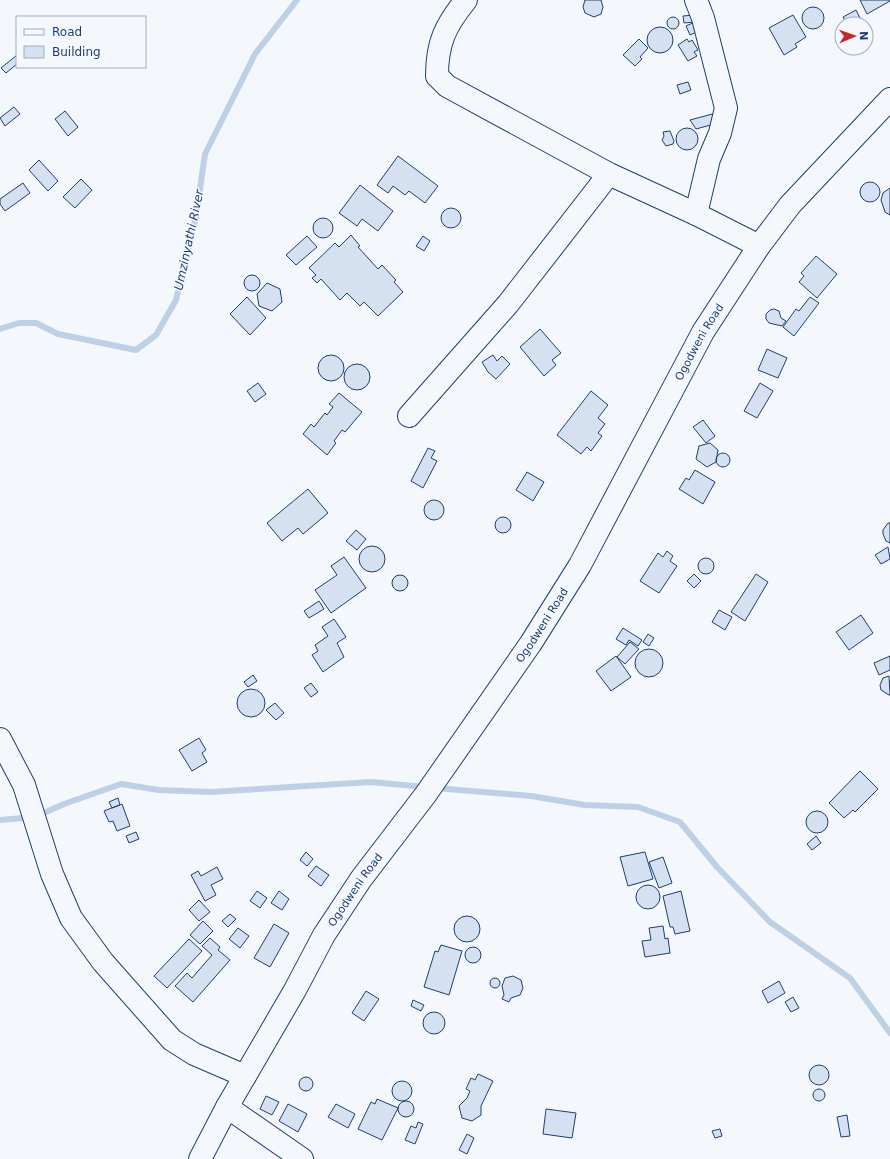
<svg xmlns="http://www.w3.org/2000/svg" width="890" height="1159" font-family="'DejaVu Sans',sans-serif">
<rect width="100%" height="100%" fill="#f4f7fb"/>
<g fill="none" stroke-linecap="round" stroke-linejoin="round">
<path stroke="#bed0e5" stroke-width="6" d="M0 329 19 323H36L58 334 136 350 156 335 176 300 196 217 205 154 255 54 297 0
M436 788 531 796 585 805 638 807 680 822 717 867 770 922 850 978 890 1033
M0 820 35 817 64 804 121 784 159 790 210 792 371 782 425 787"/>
</g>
<path fill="#d5e0f0" stroke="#1d3f73" d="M601 0 603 7 601 14 594 17 585 13 583 7 585 0Z
M860 0H890V1L867 14Z
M802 18a11 11 0 1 1 22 0a11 11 0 1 1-22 0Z
M856 10 863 24H847L843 17Z
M694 15V22L684 23 683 16Z
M793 15 806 37 795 44 797 47 784 55 769 28Z
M667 23a6 6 0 1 1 12 0a6 6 0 1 1-12 0Z
M695 22 699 31 690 35 686 26Z
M647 40a13 13 0 1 1 26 0a13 13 0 1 1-26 0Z
M639 39 648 48 640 57 642 59 635 66 623 55Z
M687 39 689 42 692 40 698 50 694 52 697 56 688 61 678 45Z
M17 55V64L6 73 1 68Z
M688 82 691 90 680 94 677 85Z
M14 107 20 114 5 126 0 118Z
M65 111 78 127 68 136 55 119Z
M716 113 718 123 696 129 690 120Z
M676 139a11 11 0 1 1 22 0a11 11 0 1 1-22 0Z
M670 131 674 141 673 144 666 146 662 140 664 136 663 132Z
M398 156 438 186 425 203 409 191 405 195 393 186 388 193 377 185Z
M39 160 58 181 48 191 29 170Z
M81 179 92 190 75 208 63 197Z
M860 192a10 10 0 1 1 20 0a10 10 0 1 1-20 0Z
M23 183 30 193 5 211 0 204V199Z
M360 185 393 211 378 231 362 219 357 226 339 213Z
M890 188V215L885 212 881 200 883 193Z
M441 218a10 10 0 1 1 20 0a10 10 0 1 1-20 0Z
M313 228a10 10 0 1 1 20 0a10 10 0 1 1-20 0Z
M351 235 360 246 358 247 378 269 382 265 396 280 394 282 403 292 378 316 364 302 360 306 347 293 340 300 321 279 317 283 312 278 316 275 309 268 335 243 339 247Z
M307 236 317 247 296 265 286 255Z
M423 236 430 241 424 251 416 246Z
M816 256 837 274 817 298 799 282 804 276 801 273Z
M244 283a8 8 0 1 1 16 0a8 8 0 1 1-16 0Z
M267 283 280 289 282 302 272 311 259 306 257 294Z
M247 297 266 318 250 335 230 314Z
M810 297 819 303 794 336 783 327 796 309 799 311Z
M774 309 779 311 781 318 786 321 782 326 769 323 766 319V314L770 310Z
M540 329 561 353 552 360 556 365 544 376 520 347Z
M767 349 787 358 778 378 758 370Z
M318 368a13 13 0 1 1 26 0a13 13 0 1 1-26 0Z
M493 355 497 361 502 356 510 364 496 379 488 372 482 362Z
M344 377a13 13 0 1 1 26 0a13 13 0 1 1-26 0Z
M258 383 266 394 255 402 247 391Z
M760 383 773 391 757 418 744 411Z
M591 391 608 405 598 418 605 424 598 433 602 436 591 451 587 447 581 454 557 435Z
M339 393 362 412 345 432 342 430 334 441 336 443 327 455 303 434 311 424 314 427 325 413 327 415 333 407 329 404Z
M703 420 715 436 706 443 693 427Z
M710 443 718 450 716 462 707 467 696 459 699 446Z
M428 448 435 451 431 458 437 461 423 488 411 481Z
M716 460a7 7 0 1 1 14 0a7 7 0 1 1-14 0Z
M695 470 715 482 703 504 679 489 686 478 689 480Z
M527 472 544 482 533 501 516 490Z
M308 489 328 513 303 534 298 528 282 541 267 523Z
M424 510a10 10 0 1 1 20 0a10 10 0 1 1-20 0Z
M495 525a8 8 0 1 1 16 0a8 8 0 1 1-16 0Z
M888 523H890V543L886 541 883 534V530Z
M356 530 366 539 357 550 346 541Z
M359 559a13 13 0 1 1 26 0a13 13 0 1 1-26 0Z
M888 547 890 559 881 564 875 555Z
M667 551 673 556 670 561 677 566 659 593 640 581 658 553 663 557Z
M344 557 366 588 331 613 315 590 337 575 331 566Z
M698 566a8 8 0 1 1 16 0a8 8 0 1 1-16 0Z
M694 574 701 581 694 588 687 581Z
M756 574 768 582 745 621 731 612Z
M392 583a8 8 0 1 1 16 0a8 8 0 1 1-16 0Z
M319 601 324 609 309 618 304 611Z
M719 610 732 617 725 630 712 622Z
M861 615 873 633 849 650 836 632Z
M334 619 346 637 337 643 344 657 323 672 312 655 318 651 315 645 328 636 322 627Z
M623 628 642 640 638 646 629 640 626 645 616 639Z
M648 634 654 638 649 646 643 642Z
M630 642 639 649 625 664 617 657Z
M635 663a14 14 0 1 1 28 0a14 14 0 1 1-28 0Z
M616 656 631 677 611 691 596 671Z
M890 656V670L879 675 874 663Z
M253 675 257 681 248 687 244 682Z
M889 676 890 695H889L881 690 880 685 883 678Z
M311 683 318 692 311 697 304 688Z
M237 703a14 14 0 1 1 28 0a14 14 0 1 1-28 0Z
M275 703 284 713 276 720 266 710Z
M199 738 206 750 202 753 207 762 192 771 179 750Z
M860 771 878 789 855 812 853 810 844 818 829 803Z
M118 798 120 805 112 808 109 802Z
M122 804 130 826 117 831 113 821 109 822 104 811Z
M806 822a11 11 0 1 1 22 0a11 11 0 1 1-22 0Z
M136 832 139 839 129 843 126 836Z
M816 836 821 843 812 850 807 844Z
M306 852 313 859 307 866 300 860Z
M645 852 653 879 628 886 620 857Z
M663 857 672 883 659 888 649 862Z
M316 866 329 875 321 886 308 876Z
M217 867 223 879 211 885 216 895 205 901 191 875 198 871 201 876Z
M636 897a12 12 0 1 1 24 0a12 12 0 1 1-24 0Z
M257 891 267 898 260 908 250 901Z
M279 891 289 899 282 910 271 903Z
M681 891 690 931 675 934 673 927H670L663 896Z
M199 900 210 912 199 921 189 910Z
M230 914 236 919 228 927 222 921Z
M454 929a13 13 0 1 1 26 0a13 13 0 1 1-26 0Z
M203 921 213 931 200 944 190 935Z
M274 924 289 933 270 967 254 958Z
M663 926 665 939 668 938 670 953 645 957 642 941 651 940 649 928Z
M238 928 249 936 240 948 229 939Z
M210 938 220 947 218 950 230 960 193 1002 175 986 187 973 192 978 212 955 202 946Z
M189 939 202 951 167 988 154 976Z
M441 945 462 951 449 995 424 987 435 951 438 952Z
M465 955a8 8 0 1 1 16 0a8 8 0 1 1-16 0Z
M513 976 521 980 523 988 520 995 511 998 509 1002 502 999 504 995 502 986 505 978Z
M490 983a5 5 0 1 1 10 0a5 5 0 1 1-10 0Z
M779 981 785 993 768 1003 762 991Z
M366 991 379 999 364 1021 352 1013Z
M793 997 799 1008 791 1012 785 1002Z
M413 1000 424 1005 421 1011 411 1006Z
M423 1023a11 11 0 1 1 22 0a11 11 0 1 1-22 0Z
M809 1075a10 10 0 1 1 20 0a10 10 0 1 1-20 0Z
M478 1074 493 1081 481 1106V1115L472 1121 462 1118 459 1106 467 1098 470 1091 466 1089 471 1078 475 1080Z
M299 1084a7 7 0 1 1 14 0a7 7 0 1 1-14 0Z
M392 1091a10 10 0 1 1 20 0a10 10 0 1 1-20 0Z
M813 1095a6 6 0 1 1 12 0a6 6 0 1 1-12 0Z
M266 1096 279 1102 272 1115 260 1109Z
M377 1099 398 1108 382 1140 358 1129 371 1102 375 1104Z
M398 1109a8 8 0 1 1 16 0a8 8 0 1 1-16 0Z
M288 1104 307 1114 298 1132 279 1121Z
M336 1104 355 1114 348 1128 328 1117Z
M546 1109 576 1113 572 1138 543 1134Z
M847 1115 850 1136 841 1137 837 1117Z
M418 1122 423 1124 415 1144 405 1140 411 1126 416 1128Z
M720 1129 722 1136 715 1138 712 1131Z
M467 1134 474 1138 467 1154 459 1150Z"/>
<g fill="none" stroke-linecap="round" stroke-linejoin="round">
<g stroke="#1d3f73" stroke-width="24">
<g id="minor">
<path d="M466 0C445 26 437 43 437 76L447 86 609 174 696 214 759 246"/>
<path d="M696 214 709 159 720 133 726 108 703 18 696 0"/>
<path d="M409 416 508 304 609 174"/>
<path d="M0 739 24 785 52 874 71 918 103 962 172 1040 194 1054 245 1076"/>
<path d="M227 1107 302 1159"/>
<path id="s1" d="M200 1159 227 1107 295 990 324 935 361 879 426 794 531 643 580 565 703 332 759 246 790 205 890 99"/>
</g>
</g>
<use href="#minor" stroke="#f4f7fb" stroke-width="22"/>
</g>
<g text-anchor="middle" stroke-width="3" stroke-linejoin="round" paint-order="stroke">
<g font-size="11" fill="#1d3f73" stroke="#f4f7fb">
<text dy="4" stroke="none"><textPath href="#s1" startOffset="959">Ogodweni Road</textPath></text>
<text dy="4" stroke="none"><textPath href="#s1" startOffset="635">Ogodweni Road</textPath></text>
<text dy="4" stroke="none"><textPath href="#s1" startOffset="311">Ogodweni Road</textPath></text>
</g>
<g font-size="12" font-style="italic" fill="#1d3f73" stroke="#f4f7fb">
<text transform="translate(189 240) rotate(-78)" y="4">Umzinyathi River</text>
</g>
</g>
<rect x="16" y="16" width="130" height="52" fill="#f4f7fb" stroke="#9eadc5"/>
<rect x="24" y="29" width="20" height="6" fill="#f4f7fb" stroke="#9eadc5"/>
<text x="52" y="36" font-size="12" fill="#1d3f73">Road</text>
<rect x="24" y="46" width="20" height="12" fill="#d5e0f0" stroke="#9eadc5"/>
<text x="52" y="56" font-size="12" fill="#1d3f73">Building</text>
<g transform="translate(854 36) rotate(88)"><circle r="19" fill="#f4f7fb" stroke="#9eadc5"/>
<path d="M0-3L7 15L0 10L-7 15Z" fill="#c62828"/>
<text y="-6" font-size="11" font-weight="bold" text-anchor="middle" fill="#1d3f73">N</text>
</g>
</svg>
